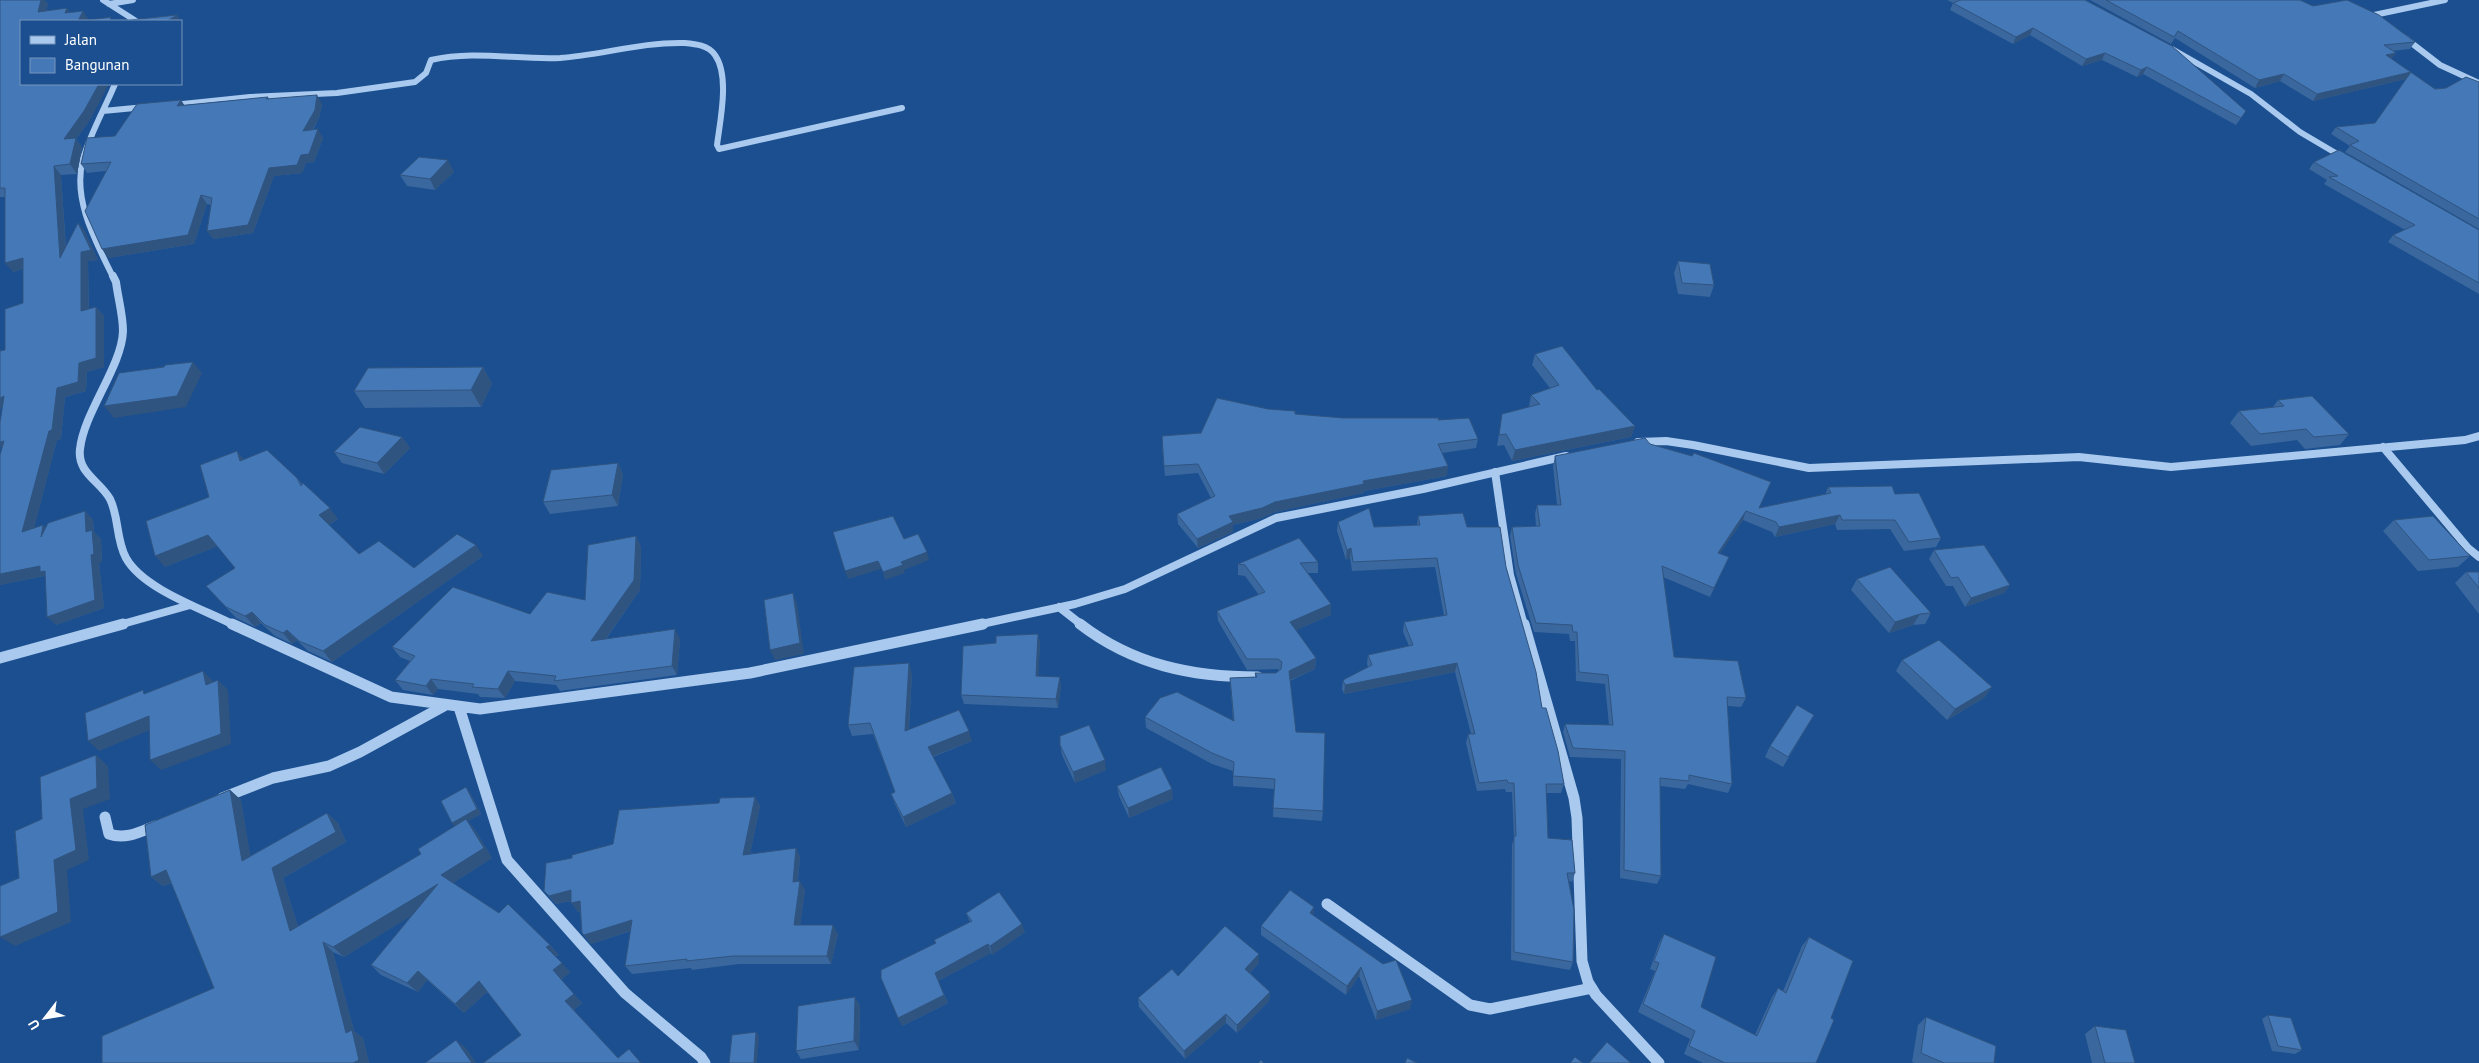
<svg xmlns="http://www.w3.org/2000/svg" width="2479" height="1063" font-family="'PT Sans',sans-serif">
<rect width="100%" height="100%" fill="#1b4f8f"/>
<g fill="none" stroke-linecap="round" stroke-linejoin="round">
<path stroke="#a9c9ee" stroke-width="6" d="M103 0 136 21
M109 4 133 0
M2374 15 2445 0
M2405 38 2440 65 2479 83
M2172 49 2251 94 2300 132 2344 158
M173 105 250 97 337 93 415 82 426 73 431 60C475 50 516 60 560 58 601 55 642 42 684 43 695 44 708 45 715 55 730 76 720 121 717 145L719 149 902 108
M103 111 145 107
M113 277C96 242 72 200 83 159 90 134 105 108 115 84"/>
<path stroke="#a9c9ee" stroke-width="8" d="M113 276 116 282C118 298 123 315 123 331 122 366 84 412 80 449 77 473 100 481 110 499 119 517 116 540 126 558 143 589 203 609 234 625
M1638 442 1666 441 1693 445 1809 468 2079 457 2171 467 2465 440 2479 436
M2383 447 2468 548 2479 557
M1495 472 1510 575 1524 625
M1059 607 1082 625
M119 625 190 605
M977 625 1075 604 1125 589 1276 518 1423 489 1566 456"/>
<path stroke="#a9c9ee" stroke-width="11" d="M232 624 391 697 480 709 750 673 983 624
M1080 624C1133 665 1192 677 1258 677
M1524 624 1574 798 1577 818 1582 961 1588 982 1596 995 1659 1063
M0 658 123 624
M459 707 507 860 625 993 701 1057 705 1063
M222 798 273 778 329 766 360 752 444 706
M105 817 109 834C125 840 140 832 155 826
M1327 904 1470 1005 1490 1009 1592 988"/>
</g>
<path fill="#3a679d" d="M0 0 48 4 46 11 70 13 89 20 90 120 76 139 82 147 77 174 61 175 66 247 78 223 85 232 98 260 88 261 89 309 96 307 104 316V367L87 372 86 391 65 397 61 439 57 440 34 528H46L85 511 93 520 94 532 101 539 102 562 99 563 104 608 56 625 45 577 44 576 0 585V455L2 448 0 446V423L2 408 0 409V351L5 350 23 303V269L13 272 5 197H0Z
M1947 0H2085L2246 111 2236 125 2143 74 2137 77 2102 60 2082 66 2030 35 2013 44 1950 10 1953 3Z
M2090 0H2300L2313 6 2415 42 2410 49 2392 51V59L2435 89 2446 88 2479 82V229L2345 152 2350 146 2331 134 2336 127 2375 123 2406 79 2313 101 2280 81 2255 88 2175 38 2171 44Z
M268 97 269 99 322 104 319 118 313 130 323 138 314 162 306 163 302 173 274 176 253 233 213 239 211 205 207 204 194 244 108 258 106 171 87 173 81 164 115 136 181 100 184 105Z
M2314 162 2479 230V294L2388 242 2393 235 2405 230 2324 184 2327 180 2309 169Z
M454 172 435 190 407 186 400 175Z
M1678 261 1714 285 1710 297 1678 294 1674 273Z
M1535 354 1597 390 1635 426 1631 437 1512 461 1504 445 1497 446 1502 414 1530 407 1529 406 1531 395 1550 388 1532 365Z
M483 367 492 384 481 407 365 408 354 391Z
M2278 400 2349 434 2340 445 2305 449 2297 440 2251 446 2230 423 2239 411 2273 407Z
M1268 409 1295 414 1343 418H1439V420L1478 439 1476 448 1442 453 1447 476 1364 491 1363 493 1275 512 1262 518 1233 525V532L1198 548 1178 524 1177 514 1211 498 1198 473 1165 476 1162 446 1201 433Z
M402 437 410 448 384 474 342 463 334 452Z
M1650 444 1759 508 1825 495 1828 487 1895 494 1941 538 1936 547 1904 551 1890 529 1837 530 1835 524 1775 537 1772 532 1743 520 1720 553 1725 566 1710 597 1663 577 1674 657 1746 698 1741 707 1727 706 1732 784 1728 793 1688 784 1685 789 1660 786 1661 876 1657 884 1620 878 1621 759 1570 757 1563 732 1565 724 1609 725 1605 684 1576 681 1575 641H1570L1569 634 1534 632 1516 574 1510 536 1512 527 1536 526 1535 514 1537 505H1557L1553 466 1555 456Z
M237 451 243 459 297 478 302 484 338 519 329 525 359 554 414 568 483 556 332 662 308 651 297 640 292 644 275 636 261 623 255 627 236 618 206 586 235 568 218 546 165 567Z
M618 463 623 474 618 506 550 514 543 502Z
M1418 516 1467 527 1506 567 1542 708 1564 784 1561 793H1546L1548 838 1575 873 1572 882 1569 881 1573 962 1570 970 1511 960 1512 845 1514 838 1512 792H1506L1505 789 1477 791 1466 743 1468 734H1471L1455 672 1344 694 1342 689 1343 680 1368 667 1367 664 1368 655 1409 646 1403 632 1404 622 1444 616 1435 567 1352 571 1350 558 1346 560 1337 531 1338 522 1374 527 1417 525Z
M2394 520 2470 556 2458 567 2418 571 2383 531Z
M636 536 641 547 640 590 606 639H680L677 675 560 691 556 685 515 681 505 698 480 697 478 694 438 689 433 695 403 690 395 680 410 661 400 657 392 647 530 614 585 600Z
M1934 550 2010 585 2004 593 1965 607 1953 586H1946L1929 559Z
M1318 562V573H1308L1331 615 1296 630 1316 658 1315 669 1290 681 1296 732 1323 811 1322 821 1273 817 1274 789 1233 786V771L1212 764 1146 728 1145 717 1233 721 1230 678 1255 677V673H1276L1279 671 1278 669 1247 670 1218 621 1217 611 1259 595 1245 576 1238 575V564Z
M2466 572H2479V614L2455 583Z
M1857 579 1931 613 1925 624 1913 625 1889 633 1851 590Z
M1038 634 1040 643 1038 676 1061 686 1058 708 964 704 961 695 996 643Z
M1902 660 1992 687 1984 698 1947 720 1896 671Z
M912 674 909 730 972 741 933 757 952 793 956 803 906 827 895 804 891 794 895 792 873 734 852 736 848 725Z
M1814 715 1783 767 1765 757 1770 746Z
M1060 745 1106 770 1075 783 1062 755Z
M1117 786 1173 799 1129 818 1119 796Z
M466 787 470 793 481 814 468 821 475 830 492 858 453 883 499 913 508 904 550 945 559 955 555 956 570 972 561 980 582 1003 574 1010 618 1058 629 1049 641 1063H483L521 1035 487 992 464 1013 427 980 418 992 381 975 371 965 412 915 344 957 333 952 354 1031 363 1038 369 1063H102V1036L214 988 172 883 163 886 151 877 145 825 230 790 241 800 250 856 327 813 338 823 346 842 283 878 298 927 421 854 418 849 455 826 452 823 441 801Z
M755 797 760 806 750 854 796 848 800 857 798 881 805 890 800 925 838 934 831 964H739L692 970 691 968 632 974 625 966 631 931 591 944 582 933 580 911 578 912 571 901 556 904 544 891 572 858 613 844 719 803Z
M966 913 1025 932 992 955 991 953 938 981 948 1003 902 1026 936 943 970 922Z
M1313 916 1410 1009 1376 1020 1359 976 1346 995 1261 935V926Z
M1664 934 1701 1007 1755 1035 1772 997 1778 988 1783 991 1802 946 1809 937 1831 1018 1816 1063H1703L1684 1054 1690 1039 1638 1012 1655 971 1650 969 1659 943Z
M1259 954V963L1250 973 1270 992 1269 1001 1237 1033 1226 1023 1185 1059 1139 1007 1138 998 1178 976Z
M855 997 860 1006 859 1050 801 1059 796 1051Z
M2268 1015 2302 1050 2295 1054 2272 1051 2262 1019Z
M1926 1017 1994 1063H1915L1912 1062 1918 1025Z
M2095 1026 2135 1063H2092L2085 1034Z"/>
<path fill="#305480" d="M40 0H45L48 4 44 21 38 12Z
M67 8 73 17 65 13Z
M83 11 89 20 88 21H78Z
M177 15 181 21H167Z
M2033 28 2030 35 2013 44 2016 37Z
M2105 53 2102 60 2082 66 2086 59Z
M2396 53 2391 60 2386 55Z
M2147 67 2143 74 2137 77 2141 70Z
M2411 72 2406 79 2313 101 2317 94Z
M2284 74 2280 81 2255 88 2259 80Z
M99 84H109L90 120 76 139 82 147 77 174 70 164 64 139Z
M317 95 322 104 319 118 307 139 303 131Z
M181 100 186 108 177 106Z
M318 129 323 138 314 162 306 163 302 173 274 176 253 233 213 239 207 231 269 168 301 155Z
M448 160 454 172 435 190 430 179Z
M54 166 61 175 67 267 60 258Z
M201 195 207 204 194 244 108 258 102 249Z
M78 223 85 232 98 260 88 261 89 320 81 311Z
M23 258 30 267 13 272 5 263Z
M96 307 104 316V367L87 372 86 391 65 397 61 439 57 440 31 541 22 532 57 388 79 363Z
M193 362 202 373 186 407 114 418 104 406Z
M483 367 492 384 481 407 471 390Z
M4 396 12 406 0 409V398Z
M1635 426 1631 437 1512 461 1515 450Z
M402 437 410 448 384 474 377 463Z
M4 441 6 452 0 446V442Z
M237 451 246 462 240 461Z
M618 463 623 474 618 506 612 495Z
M1448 466 1447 476 1364 491 1363 493 1275 512 1262 518 1233 525V532L1198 548 1197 539 1229 516 1275 502 1363 481Z
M330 508 338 519 327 526 319 515Z
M85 511 93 520 94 532 101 539 102 562 99 563 104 608 56 625 47 617 86 532Z
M1746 511 1743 520 1714 562 1718 553Z
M1840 515 1835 524 1775 537 1779 527Z
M43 525 51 534 41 537Z
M208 535 218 546 165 567 155 556Z
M636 536 641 547 640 590 597 651 591 641Z
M476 545 483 556 332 662 323 651Z
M1351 548 1350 558 1346 560 1347 550Z
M927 552 929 560 904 570 905 573 885 580 883 572 901 562Z
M1729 557 1725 566 1710 597 1714 588Z
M878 561 881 569 848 579 845 571Z
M40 566 54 579 49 581 44 576 0 585V574Z
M2010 585 2004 593 1965 607 1971 598Z
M793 593 797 604 804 654 775 660 770 650Z
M1331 604V615L1290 633V622Z
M252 612 261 623 255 627 245 616Z
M1920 614 1913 625 1889 633 1895 622Z
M675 629 680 639 677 675 672 666Z
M287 630 297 640 292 644 283 633Z
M1038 634 1040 643 1038 685 1036 676Z
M1316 658 1315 669 1288 681 1289 671Z
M909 663 912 674 908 742 905 731Z
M1457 663 1455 672 1344 694 1345 685Z
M203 671 213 681 216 695 206 685Z
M508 671 515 681 505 698 498 689Z
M1060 677 1061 686 1058 708 1056 699Z
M431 679 438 689 433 695 426 686Z
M218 680 228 690 231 744 161 770 150 760Z
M1992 687 1984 698 1947 720 1955 709Z
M149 716 160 726 99 751 88 741Z
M969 731 972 741 931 757 928 747Z
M96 755 108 766 110 799 83 809 89 860 67 870 71 922 15 946 0 937 54 860 70 799Z
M1105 760 1106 770 1075 783 1073 772Z
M466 787 470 793 481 814 468 821 475 830 492 858 450 885 441 875 456 828 452 823Z
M1172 789 1173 799 1129 818 1128 808Z
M230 790 241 800 253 871 242 861Z
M952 793 956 803 906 827 903 817Z
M755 797 760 806 748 864 743 855Z
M327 813 338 823 346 842 283 878 302 940 290 931 272 868Z
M796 848 800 857 797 891 793 882Z
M166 870 179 880 163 886 151 877Z
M800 881 805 890 799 933 794 925Z
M438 884 447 894 344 957 333 947Z
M571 890 578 899 556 904 549 896Z
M580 901 587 909 578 912 571 903Z
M1314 907 1313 917 1310 913Z
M632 920 639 928 591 944 584 935Z
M1022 924 1025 932 992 955 990 946Z
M833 925 838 934 831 964 827 956Z
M323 942 333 952 354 1031 363 1038 369 1063H353Z
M988 944 991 953 938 981 935 973Z
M550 945 559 955 554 956 546 947Z
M1259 954V963L1245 978V969Z
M562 963 570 972 561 980 582 1003 574 1010 565 1001 553 970Z
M1361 967 1359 976 1346 995 1347 986Z
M418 971 427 980 418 992 407 983Z
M479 981 488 991 464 1013 455 1004Z
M1270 992 1269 1001 1237 1033V1025Z
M944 995 948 1003 902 1026 898 1018Z
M855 997 860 1006 859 1050 854 1041Z
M1412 1000 1410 1009 1376 1020 1377 1011Z
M1226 1014V1023L1185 1059 1184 1051Z
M756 1032 759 1036 757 1063H754Z
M456 1040 466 1048 476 1063H472Z"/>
<path fill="#4478b7" stroke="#305480" d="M0 0H41L38 12 67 8 65 13 83 11 78 21H21V84H99L84 111 64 139 76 138 70 164 54 166 60 258 78 223 91 250 81 252V311L96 307V358L79 363 78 382 57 388 52 430 49 431 22 532 43 525 41 537 48 523 85 511 86 532 92 530 94 554 91 555 95 600 47 617 45 571 40 572V566L0 574V455L4 441 0 442V423L4 396 0 398V351L5 350V309L23 303V258L5 263V188H0Z
M1961 0H2085L2172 46 2246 111 2241 118 2147 67 2141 70 2105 53 2086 59 2033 28 2016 37 1953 3Z
M2106 0H2300L2313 6 2347 0 2379 15 2415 42 2384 45 2396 53 2386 55 2435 89 2446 88 2466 77 2479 82V219L2350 145 2359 141 2336 127 2375 123 2411 72 2317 94 2284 74 2259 80 2178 31 2174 37Z
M177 15 167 21H121Z
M111 17 110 21H82Z
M317 95 315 110 303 131 318 129 309 154 301 155 297 165 269 168 248 225 207 231 212 198 201 195 188 235 102 249 85 211 111 162 81 164 87 138 115 136 137 104 181 100 177 106 268 97 266 99Z
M2339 150 2479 230V283L2393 235 2415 225 2329 177 2338 176 2314 162Z
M419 157 448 160 430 179 400 175Z
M1678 261 1710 264 1714 285 1682 283Z
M1562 346 1597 390 1599 389 1635 426 1515 450 1506 434 1499 435 1502 414 1540 404 1531 395 1559 385 1535 354Z
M193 362 177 396 104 406 119 373 164 367 165 365Z
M483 367 471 390 354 391 368 368Z
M2312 396 2349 434 2314 437 2306 429 2260 434 2239 411 2284 406 2278 400Z
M1217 398 1268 409 1295 411V414L1343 418H1439L1438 420 1469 418 1478 439 1438 444 1448 466 1363 481 1364 484 1275 502 1262 508 1229 516 1233 522 1197 539 1177 514 1215 496 1198 464 1164 466 1162 436 1201 433Z
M360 427 402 437 377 463 334 452Z
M1645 438 1650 444 1692 456 1694 453 1771 482 1759 508 1831 493 1828 487 1892 486 1895 494 1919 493 1941 538 1909 542 1895 520H1842L1840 515 1779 527 1776 522 1746 511 1718 553 1729 557 1714 588 1662 566 1674 657 1738 661 1746 698 1727 697 1732 784 1689 775V781L1660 778 1661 876 1624 870 1625 751 1573 748 1565 724 1613 725 1608 675 1579 672 1577 632H1573L1572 625 1536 623 1518 565 1512 527 1540 526 1537 505H1561L1555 456Z
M267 450 297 478 301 486 303 483 330 508 319 515 359 554 379 541 414 568 457 534 476 545 323 651 299 641 287 630 283 633 265 625 252 612 245 616 226 607 206 586 235 568 208 535 155 556 146 521 209 497 200 465 237 451 240 461Z
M618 463 612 495 543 502 551 470Z
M1369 508 1374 527 1420 525 1418 516 1463 513 1467 527H1500L1506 567 1536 672 1542 708H1546L1558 751 1564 784H1546L1548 838 1572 840 1575 873H1567L1574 910 1573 962 1514 952V836H1516L1514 783H1508L1507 780 1479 783 1468 734H1475L1457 663 1345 685 1343 680 1372 665 1368 655 1413 645 1404 622 1447 615 1437 558 1353 562 1351 548 1347 550 1338 522Z
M893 516 904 539 918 534 927 552 901 562 903 565 883 572 878 561 845 571 833 532Z
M2433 516 2470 556 2429 560 2394 520Z
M636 536 634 580 591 641 675 629 672 666 554 681 556 676 508 671 498 689 472 687 474 684 431 679 426 686 395 680 415 656 392 647 453 587 530 614 547 592 585 600 588 545Z
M1299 538 1318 562 1300 563 1331 604 1290 622 1316 658 1289 671 1296 732 1325 733 1323 811 1273 808 1275 779 1233 776 1234 762 1212 753 1145 717 1160 698 1177 692 1234 721 1230 678 1257 677 1255 673H1276L1281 669 1282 662 1278 659H1247L1217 611 1265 592 1245 565 1238 564Z
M1984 545 2010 585 1971 598 1958 577 1951 578 1934 550Z
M1890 567 1931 613 1920 614 1895 622 1857 579Z
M2466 572H2479V588Z
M793 593 800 643 770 650 764 600Z
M1038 634 1036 676 1060 677 1056 699 961 695 963 646 996 643V636Z
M1939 640 1992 687 1955 709 1902 660Z
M909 663 905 731 959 710 969 731 928 747 952 793 903 817 891 794 895 792 870 723 848 725 854 667Z
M203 671 206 685 218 680 221 734 150 760 149 716 88 741 85 713 143 690 144 694Z
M1797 705 1814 715 1788 757 1770 746Z
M1089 725 1105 760 1073 772 1060 745V736Z
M96 755 97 788 70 799 76 850 54 860 58 912 0 937V886L19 878 15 831 42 819 40 777Z
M1161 767 1172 789 1128 808 1117 786Z
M466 787 477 809 452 823 441 801Z
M230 790 242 861 327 813 336 832 272 868 290 931 421 854 418 849 466 819 484 848 441 875 499 913 508 904 550 945 546 947 562 963 553 970 574 994 565 1001 618 1058 629 1049 641 1063H483L521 1035 479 981 455 1004 418 971 407 983 371 965 438 884 333 947 323 942 346 1033 352 1030 359 1060 353 1063H102V1036L214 988 166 870 151 877 145 825Z
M755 797 743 855 796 848 793 882 800 881 794 925H833L827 956H733L686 961 687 959 625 966 632 920 584 935 582 933 580 901 571 903V890L549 896 544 891 546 863 572 858V855L613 844 619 810 719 803 720 798Z
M1290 890 1314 907 1310 913 1383 964 1396 960 1412 1000 1377 1011 1361 967 1347 986 1261 926Z
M999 892 1022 924 990 946 988 944 935 973 944 995 898 1018 881 978V970L936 943 934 940 972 921 966 913Z
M1225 926 1259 954 1245 969 1270 992 1237 1025 1226 1014 1184 1051 1138 998 1172 969 1178 976Z
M1664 934 1716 957 1701 1007 1757 1036 1778 988 1786 993 1809 937 1853 961 1831 1018 1834 1020 1816 1063H1725L1689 1046 1695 1031 1643 1004 1659 963 1654 961Z
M855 997 854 1041 796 1051 798 1006Z
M2268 1015 2291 1018 2302 1050 2278 1046Z
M1926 1017 1996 1046 1994 1063H1944L1921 1053Z
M2095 1026 2126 1030 2135 1063H2105Z
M756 1032 754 1063H729L732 1035Z
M456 1040 472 1063H425Z
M1607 1042 1631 1063H1589Z
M1575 1057 1583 1063H1570Z
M1407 1058 1417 1063H1405Z
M1261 1060 1264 1063H1258Z"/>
<rect x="20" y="20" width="162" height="65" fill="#1b4f8f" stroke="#7695bc"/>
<rect x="30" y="36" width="25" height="8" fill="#a9c9ee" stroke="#7695bc"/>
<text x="65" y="45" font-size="15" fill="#ffffff">Jalan</text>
<rect x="30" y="58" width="25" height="15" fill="#4478b7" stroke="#7695bc"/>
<text x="65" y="70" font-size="15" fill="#ffffff">Bangunan</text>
<g transform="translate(45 1018) rotate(239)" stroke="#1b4f8f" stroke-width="4" paint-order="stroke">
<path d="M0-4L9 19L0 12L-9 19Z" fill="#ffffff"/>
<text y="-8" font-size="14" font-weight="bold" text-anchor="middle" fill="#ffffff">U</text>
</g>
</svg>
